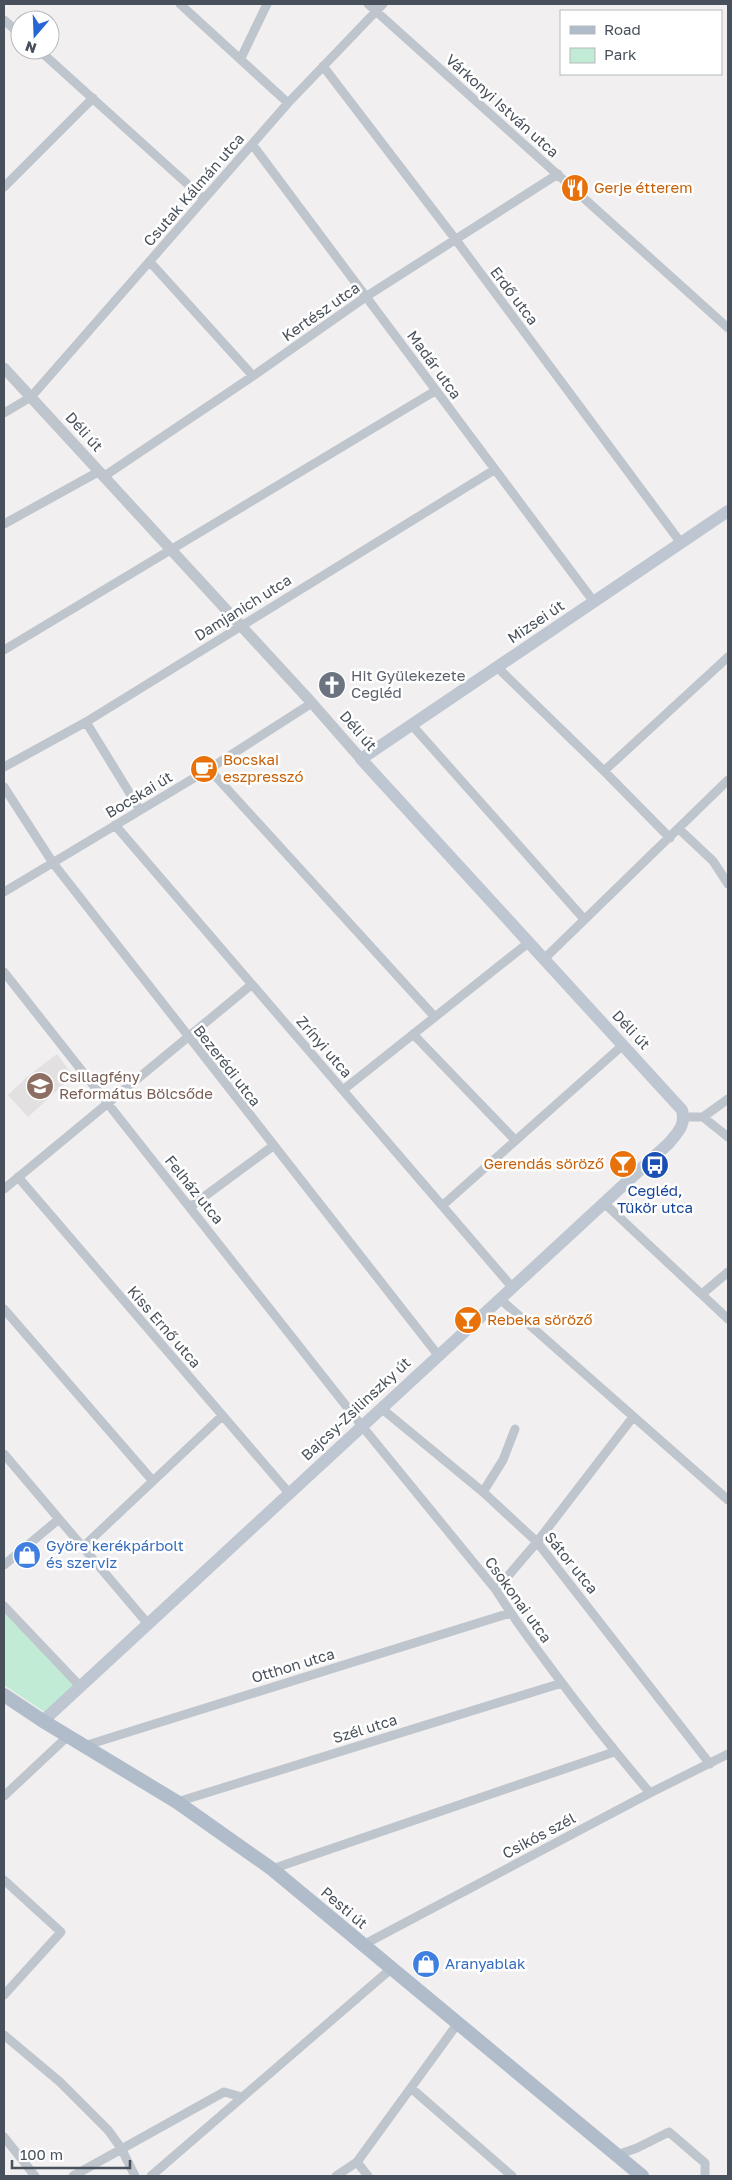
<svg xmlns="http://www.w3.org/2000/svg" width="732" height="2180" font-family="'Golos Text',sans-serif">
<rect width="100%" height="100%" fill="#f1efef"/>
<path fill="#e2e0e0" d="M57 1054 73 1076 28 1117 8 1095 27 1077Z"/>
<path fill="#c1ebd4" d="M4 1609 80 1686 49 1715 4 1685Z"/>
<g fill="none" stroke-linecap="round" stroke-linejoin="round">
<path stroke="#bec5cd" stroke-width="9" d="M180 4 288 103
M368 4 728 328
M4 20 20 34
M39 50 204 199
M241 58 267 4
M323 66 456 240 681 543
M252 144 594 602
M4 187 93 98
M150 262 253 376
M4 413 31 397 288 103 383 4
M103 477 253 376 367 296 558 174
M4 524 98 472
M4 650 435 391
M497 667 604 771 670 838
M86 722 140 810
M411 724 584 919
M4 767 86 722 494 470
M209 769 434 1016
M604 771 728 657
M4 787 53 863 438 1355
M115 825 512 1287
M679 829 713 861 728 884
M4 892 209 769 312 703
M544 959 728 780
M4 972 362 1426 496 1590C513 1618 533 1644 553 1671 584 1713 616 1753 650 1793
M413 1034 515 1140
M343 1090 528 943
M684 1117H703L728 1137
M703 1117 728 1099
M18 1177 289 1493
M4 1189 251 985
M604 1203 728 1319
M443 1205 623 1045
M190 1207 273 1146
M702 1294 728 1272
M500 1299 728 1500
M4 1309 152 1480
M381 1408 483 1492 537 1542 710 1764
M4 1454 148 1624
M483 1492 503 1460 515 1429
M83 1547 222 1416
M4 1565 59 1519
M496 1590 537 1542 633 1417
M4 1606 80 1686
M84 1746 510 1613
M4 1796 68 1736
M177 1802 562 1683
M272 1869 614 1752
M4 1880 61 1932 4 1995
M363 1945 650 1793 728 1754
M4 2035 60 2082 108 2130 121 2148 135 2176
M411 2088 512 2176
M4 2137 35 2176
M617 2155 637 2148 669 2132 705 2163V2176
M73 2176 224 2092 242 2097
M151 2176 392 1968
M336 2176 357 2162
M368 2176 357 2162 458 2023"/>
<path stroke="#bec5cd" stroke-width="11" d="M4 368 312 703 361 759"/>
<path stroke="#bec6d1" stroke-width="12" d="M43 1721 669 1143C678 1132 686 1125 682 1110L361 759 728 511"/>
<path stroke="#b1bccb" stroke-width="14" d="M4 1695 43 1721 177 1802 272 1869 642 2176"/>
</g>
<defs>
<g id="restaurant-disc" transform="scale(1.4375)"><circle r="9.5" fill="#e8710a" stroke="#fff"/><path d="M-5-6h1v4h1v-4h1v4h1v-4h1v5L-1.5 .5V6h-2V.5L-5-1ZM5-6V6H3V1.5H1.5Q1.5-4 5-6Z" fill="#fff"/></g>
<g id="church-disc" transform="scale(1.4375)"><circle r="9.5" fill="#6b7280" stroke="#fff"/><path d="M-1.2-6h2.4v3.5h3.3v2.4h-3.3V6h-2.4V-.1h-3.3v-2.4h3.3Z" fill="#fff"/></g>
<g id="cafe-disc" transform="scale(1.4375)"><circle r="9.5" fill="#e8710a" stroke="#fff"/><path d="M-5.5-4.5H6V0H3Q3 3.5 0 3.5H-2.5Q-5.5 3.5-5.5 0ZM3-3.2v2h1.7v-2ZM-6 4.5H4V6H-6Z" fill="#fff"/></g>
<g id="school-disc" transform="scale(1.4375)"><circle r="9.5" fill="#8d6e63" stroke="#fff"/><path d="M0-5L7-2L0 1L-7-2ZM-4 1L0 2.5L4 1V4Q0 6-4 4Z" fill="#fff"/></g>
<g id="bar-disc" transform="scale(1.4375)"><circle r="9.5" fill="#e8710a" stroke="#fff"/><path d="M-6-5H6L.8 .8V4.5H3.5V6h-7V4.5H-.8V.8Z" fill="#fff"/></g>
<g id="bus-disc" transform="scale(1.4375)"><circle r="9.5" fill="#1a4fb4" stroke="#fff"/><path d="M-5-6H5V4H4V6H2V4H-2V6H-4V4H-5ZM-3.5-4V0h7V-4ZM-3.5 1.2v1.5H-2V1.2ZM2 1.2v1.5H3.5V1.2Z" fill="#fff"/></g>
<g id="shop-disc" transform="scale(1.4375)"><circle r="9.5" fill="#3f7fe0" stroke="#fff"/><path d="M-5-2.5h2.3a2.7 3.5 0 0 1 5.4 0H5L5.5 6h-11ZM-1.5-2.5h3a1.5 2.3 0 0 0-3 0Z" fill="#fff"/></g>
</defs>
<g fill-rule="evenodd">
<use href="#restaurant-disc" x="575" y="188"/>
<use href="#church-disc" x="332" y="685"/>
<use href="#cafe-disc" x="204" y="769"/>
<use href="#school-disc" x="40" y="1086"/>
<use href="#bar-disc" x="623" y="1164"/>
<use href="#bus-disc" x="655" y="1165"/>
<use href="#bar-disc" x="468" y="1320"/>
<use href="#shop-disc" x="27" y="1555"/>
<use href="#shop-disc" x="426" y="1964"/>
</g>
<g text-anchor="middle" stroke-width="5" stroke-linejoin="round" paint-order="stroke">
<g font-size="15" fill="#48515b" stroke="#fff">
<text transform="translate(502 106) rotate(42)" y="5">Várkonyi István utca</text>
<text transform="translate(194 190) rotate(-49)" y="5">Csutak Kálmán utca</text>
<text transform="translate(514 296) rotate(53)" y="5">Erdő utca</text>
<text transform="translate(321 312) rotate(-35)" y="5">Kertész utca</text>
<text transform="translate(434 365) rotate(54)" y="5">Madár utca</text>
<text transform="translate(84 432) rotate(48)" y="5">Déli út</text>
<text transform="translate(243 608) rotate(-32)" y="5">Damjanich utca</text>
<text transform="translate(536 622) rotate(-34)" y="5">Mizsei út</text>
<text transform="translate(358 731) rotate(49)" y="5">Déli út</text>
<text transform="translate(139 795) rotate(-31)" y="5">Bocskai út</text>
<text transform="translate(631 1030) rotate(47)" y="5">Déli út</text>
<text transform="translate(324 1047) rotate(49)" y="5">Zrínyi utca</text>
<text transform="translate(227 1066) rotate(52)" y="5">Bezerédi utca</text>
<text transform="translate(194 1190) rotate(51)" y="5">Felház utca</text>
<text transform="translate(164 1327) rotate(49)" y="5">Kiss Ernő utca</text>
<text transform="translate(356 1409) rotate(-43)" y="5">Bajcsy-Zsilinszky út</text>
<text transform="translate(571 1563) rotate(51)" y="5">Sátor utca</text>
<text transform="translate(518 1600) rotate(54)" y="5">Csokonai utca</text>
<text transform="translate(293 1666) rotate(-17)" y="5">Otthon utca</text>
<text transform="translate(365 1729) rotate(-17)" y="5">Szél utca</text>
<text transform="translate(539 1836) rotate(-28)" y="5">Csikós szél</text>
<text transform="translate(344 1908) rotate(40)" y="5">Pesti út</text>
</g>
<g font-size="15" fill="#c56008" stroke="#fff" text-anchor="start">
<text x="594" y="193">Gerje étterem</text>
<text x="223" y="765">Bocskai<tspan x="223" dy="17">eszpresszó</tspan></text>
<text x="604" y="1169" text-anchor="end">Gerendás söröző</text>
<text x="487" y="1325">Rebeka söröző</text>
</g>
<g font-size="15" fill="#5b616d" stroke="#fff" text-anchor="start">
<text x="351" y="681">Hit Gyülekezete<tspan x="351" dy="17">Cegléd</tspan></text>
</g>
<g font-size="15" fill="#785e54" stroke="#fff" text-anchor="start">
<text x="59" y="1082">Csillagfény<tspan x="59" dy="17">Református Bölcsőde</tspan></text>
</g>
<g font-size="15" fill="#164399" stroke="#fff">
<text x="655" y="1196">Cegléd,<tspan x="655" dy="17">Tükör utca</tspan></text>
</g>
<g font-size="15" fill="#366cbe" stroke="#fff" text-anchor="start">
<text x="46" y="1551">Györe kerékpárbolt<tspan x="46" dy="17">és szerviz</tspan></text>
<text x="445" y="1969">Aranyablak</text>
</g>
</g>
<rect width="732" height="2180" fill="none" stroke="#48515b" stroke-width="10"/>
<rect x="560" y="10" width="162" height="65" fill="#ffffff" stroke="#b6b9bd"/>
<rect x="570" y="26" width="25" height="8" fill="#b1bccb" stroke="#b6b9bd"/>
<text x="604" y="35" font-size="15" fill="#48515b">Road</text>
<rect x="570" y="48" width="25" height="15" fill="#c1ebd4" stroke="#b6b9bd"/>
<text x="604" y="60" font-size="15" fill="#48515b">Park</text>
<g transform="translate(35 35) rotate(199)"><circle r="24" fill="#ffffff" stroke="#b6b9bd"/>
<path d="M0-4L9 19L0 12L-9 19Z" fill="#2766d3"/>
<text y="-8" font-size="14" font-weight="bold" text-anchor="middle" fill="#48515b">N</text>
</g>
<path d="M12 2160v8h118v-8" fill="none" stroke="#48515b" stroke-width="2.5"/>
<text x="20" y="2160" font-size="15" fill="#48515b" stroke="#ffffff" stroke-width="4" paint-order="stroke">100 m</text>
</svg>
